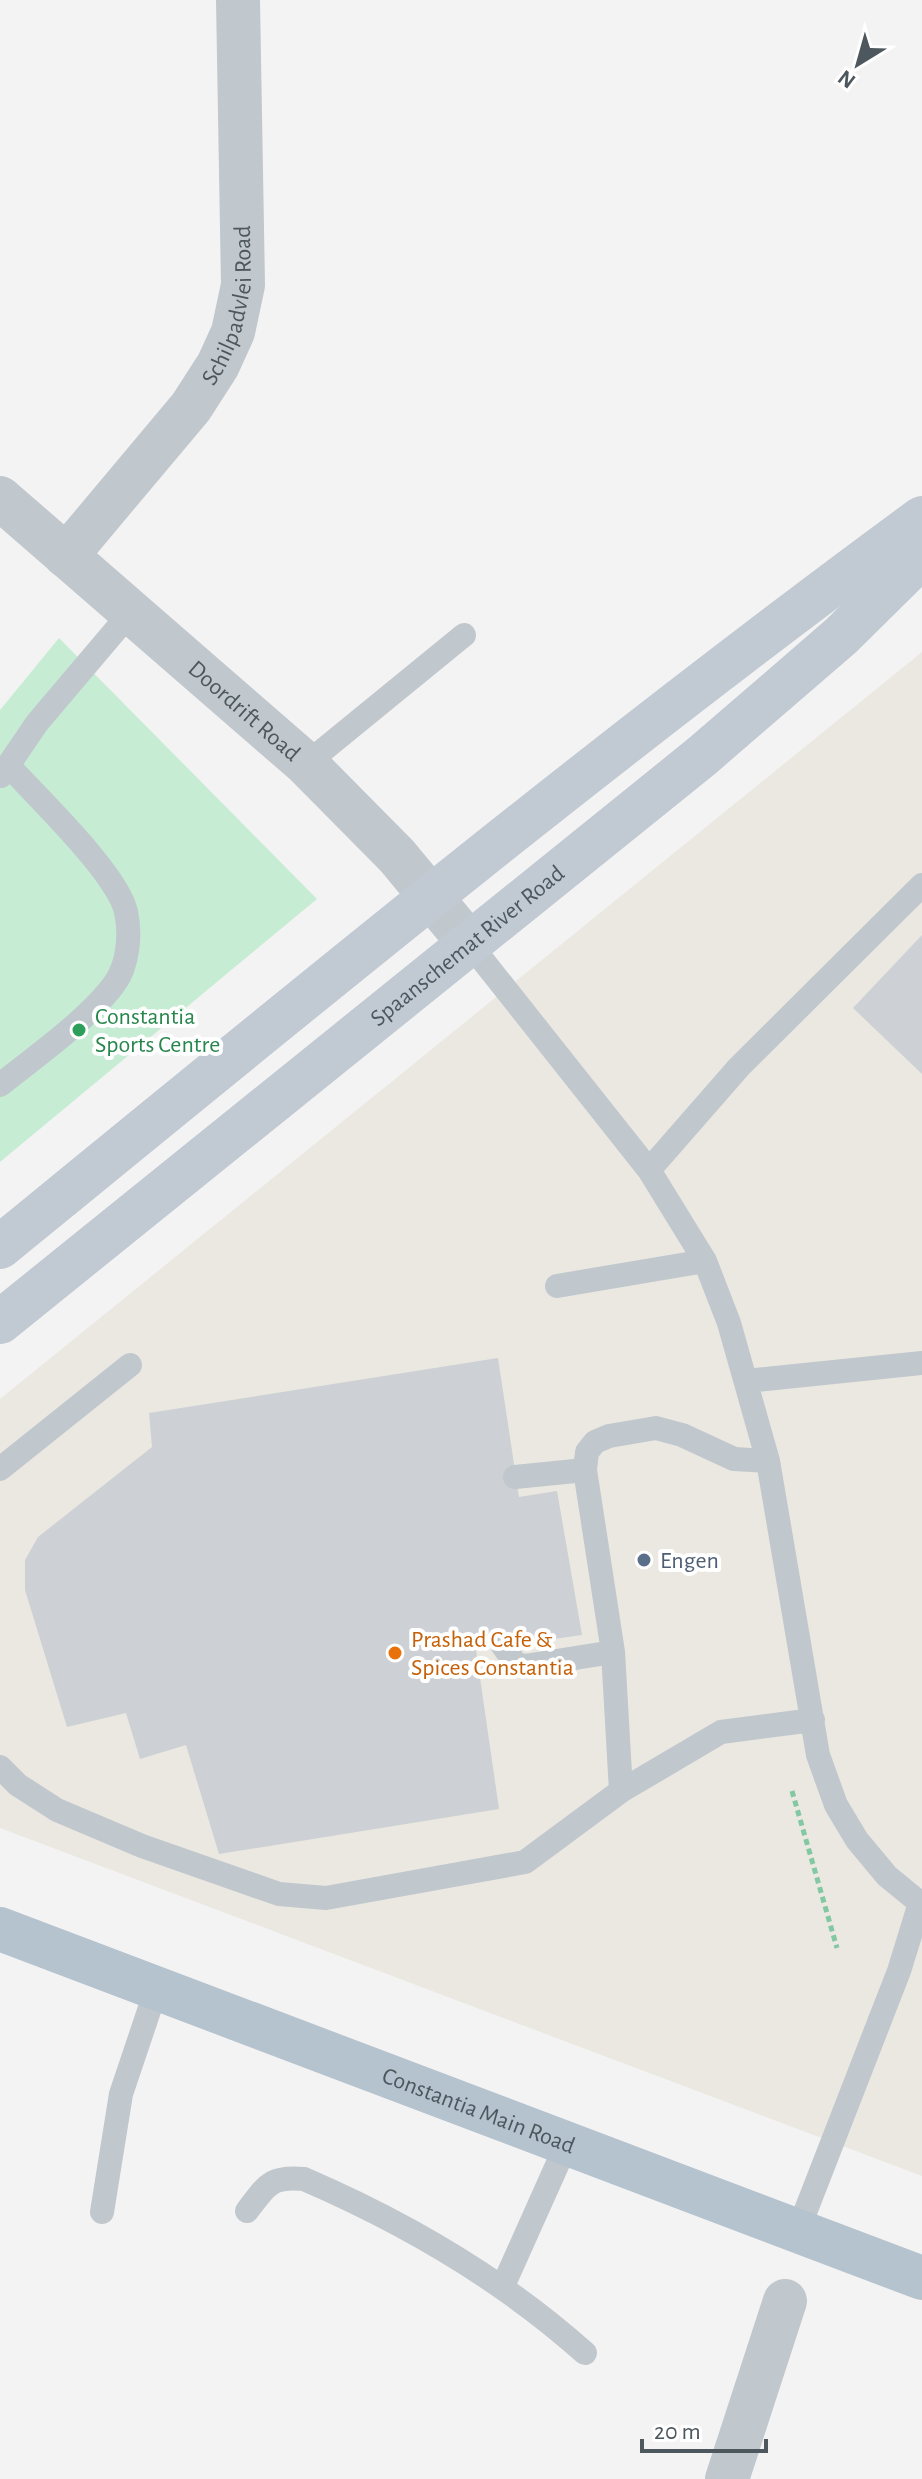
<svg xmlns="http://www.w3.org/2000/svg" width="922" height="2479" font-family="'Alegreya Sans',sans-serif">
<rect width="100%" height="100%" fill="#f4f3f3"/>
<path fill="#eae8e1" d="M922 652V2176L0 1828V1399Z"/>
<path fill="#c7ecd4" d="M59 638 317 899 0 1162V710Z"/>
<path fill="#cdd0d4" d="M922 935V1074L853 1008Z
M498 1358 519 1497 557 1491 582 1635 476 1650 499 1809 219 1854 186 1745 140 1759 126 1713 67 1727 25 1590V1560L38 1537 152 1447 149 1413Z"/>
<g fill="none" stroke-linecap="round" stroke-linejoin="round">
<path stroke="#82c8a2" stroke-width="5" stroke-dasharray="6 4" stroke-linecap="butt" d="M792 1791 837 1948"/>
<path stroke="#c0c7cd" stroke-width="24" d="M306 764 464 635
M1 776 37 723 131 612
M469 943 649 1170 705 1261 729 1323 768 1461 818 1755 836 1805 857 1840 887 1876 920 1903 899 1971 799 2228
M0 1085C35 1057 89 1019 115 983 128 965 131 934 126 912 118 874 37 797 8 765
M649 1170 739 1067 922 885
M557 1286 705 1261
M746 1381 922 1363
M0 1469 130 1365
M585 1470 587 1452 595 1442 609 1436 656 1428 682 1435 734 1459 768 1461
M515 1477 585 1470 613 1652
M503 1646 516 1664 525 1666 613 1652 621 1791
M0 1767 18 1785 57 1810 142 1846 279 1894 326 1898 525 1862 621 1791 721 1732 813 1720
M247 2211C267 2185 270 2176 304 2179 406 2223 502 2279 585 2353
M102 2212 121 2094 156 1990
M503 2286 567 2143"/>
<g stroke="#c0c7cd" stroke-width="44">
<path id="s1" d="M66 556 191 407 218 365 233 332 243 285 238 0"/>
<path d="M727 2479 785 2301"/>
</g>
<path stroke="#c0c7cd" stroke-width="44" id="s2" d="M0 498 306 764 397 856 469 943"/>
<g stroke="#c1cad2" stroke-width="44">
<path d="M0 1247C303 999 606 750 922 518"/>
<path id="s3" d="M0 1322 702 756 841 636 922 556"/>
</g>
<path stroke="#b5c3ce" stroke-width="44" id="s4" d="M0 1929 922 2278"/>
</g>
<circle fill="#2e9e5b" stroke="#fff" stroke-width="3" cx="79" cy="1030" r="8"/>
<circle fill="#5c6f8a" stroke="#fff" stroke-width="3" cx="644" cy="1560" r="8"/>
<circle fill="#e8710a" stroke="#fff" stroke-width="3" cx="395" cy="1653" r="8"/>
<g text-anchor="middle" stroke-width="8" stroke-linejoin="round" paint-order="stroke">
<g font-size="24" fill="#4c575e" stroke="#fff">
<text dy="8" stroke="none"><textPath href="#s1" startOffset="306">Schilpadvlei Road</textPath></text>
<text dy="8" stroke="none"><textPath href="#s2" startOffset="324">Doordrift Road</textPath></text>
<text dy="8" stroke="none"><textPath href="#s3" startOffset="600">Spaanschemat River Road</textPath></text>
<text dy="8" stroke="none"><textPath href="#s4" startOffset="512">Constantia Main Road</textPath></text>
</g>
<g font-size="24" fill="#27864d" stroke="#fff" text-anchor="start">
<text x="95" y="1024">Constantia<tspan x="95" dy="28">Sports Centre</tspan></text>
</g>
<g font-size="24" fill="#4e5e75" stroke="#fff" text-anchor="start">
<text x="660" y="1568">Engen</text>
</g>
<g font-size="24" fill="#c56008" stroke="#fff" text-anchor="start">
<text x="411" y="1647">Prashad Cafe &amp;<tspan x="411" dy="28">Spices Constantia</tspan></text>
</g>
</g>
<g transform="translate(858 64) rotate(217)" stroke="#ffffff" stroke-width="6" paint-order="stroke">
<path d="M0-6L14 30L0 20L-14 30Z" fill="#4c575e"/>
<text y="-12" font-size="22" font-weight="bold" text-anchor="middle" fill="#4c575e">N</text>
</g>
<path d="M642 2439v12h124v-12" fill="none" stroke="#4c575e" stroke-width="4"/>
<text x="654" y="2439" font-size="24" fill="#4c575e" stroke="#ffffff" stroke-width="6" paint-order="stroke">20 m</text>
</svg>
